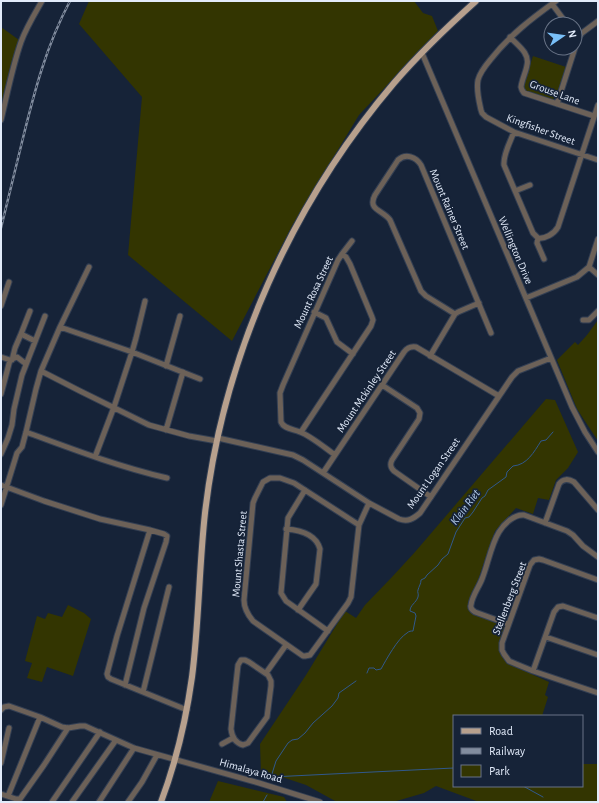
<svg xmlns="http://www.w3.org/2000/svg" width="599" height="803" font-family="'Alegreya Sans',sans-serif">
<rect width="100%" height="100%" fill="#162338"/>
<path fill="#333501" d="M89 1H414L423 13 432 16 438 31 359 115 293 224 232 341 128 255 142 97 79 24Z
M1 27 19 40 10 71 1 113Z
M533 56 566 67 556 97 552 100 525 91 523 87Z
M598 320V441L577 409 557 360 575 342 578 345 587 335Z
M546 399 555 400 578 452 568 468 556 480 549 500 538 498 533 514 516 508 495 531 469 606 472 613 505 627 500 651 507 663 549 682 545 695 548 697 542 716H454V786H582V764H598V802H479L436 786 424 793 393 802H337L306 785 282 777 261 774 260 744 306 675 345 611 356 618 365 605 392 577 415 552Z
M68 605 84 613 91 619 73 676 47 667 42 682 27 678 32 663 25 661 37 616 45 619 48 613 62 617Z
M218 781 284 797 287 802H209Z"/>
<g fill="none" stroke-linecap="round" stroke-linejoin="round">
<path stroke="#30588c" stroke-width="1" d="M367 673 369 668H374L376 670 381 669C386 660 398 638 407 633 409 631 411 631 413 631L416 616 415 613 410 611C410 605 416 603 418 597 419 594 417 592 418 590 419 586 421 584 421 580L425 578 427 575 438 565 442 559 448 554 456 532 465 518 469 517 473 512 482 498 485 496 488 490 506 477 507 472 513 466C527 465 534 452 541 441L546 440 553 432
M356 681 339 693 338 698 332 706 313 723 305 733 298 739 292 740 288 743 276 761 271 777 454 768
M523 786 543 797
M263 802 267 795"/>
<g stroke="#333f53" stroke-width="7">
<path id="minor" d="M556 1C531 19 510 35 491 59 486 65 480 72 478 80 476 90 479 101 481 110L482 113 486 117 514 132 598 160
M552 4 567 24
M510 37C517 45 530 53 527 65 526 72 522 79 521 87L522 90 524 93 594 116
M575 47 578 38 582 33 598 21
M422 53 572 407 585 432 598 452
M557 104 575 48
M1 120C7 95 12 68 21 42 26 28 34 15 42 1
M514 132C510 142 503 155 504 165L533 233 538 238C545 239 554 234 558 227L598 105
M515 191 530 185
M538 238 537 243 544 259
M342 254 352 241
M589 267 598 275
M526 298 577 277 589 267 598 239
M1 306 9 282
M314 312 326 318 337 342 353 354
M455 314 426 296 421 291 390 220C383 210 367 210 375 195L398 160C406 153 416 157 421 165L491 333
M583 320H589L598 311
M60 327 132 352 200 379
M21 334 35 341
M430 356 455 314 458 312 479 303
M1 357 10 360 17 357 26 364
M12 360 15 348 21 334 30 311
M166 366 180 316
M41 371 80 391 149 425 189 436 217 441
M382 385 417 408 420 413 419 419 392 460C390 464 390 467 394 471L431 497
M1 394 10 360
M166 430 183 372
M26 432C72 449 119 467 167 478
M301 432 371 326 373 320 372 317 350 264 346 257 342 254 338 260 283 385 280 393 281 422C284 429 293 429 300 432 311 436 325 448 335 455
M218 438 293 455 303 460 369 503 399 519C408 522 413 519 420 513L512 377 518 371 551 358
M1 454 8 438 12 425 14 409 22 375 45 316
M95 457 114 407 132 352 136 338 145 301
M323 473 404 352C407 348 410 346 416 347L499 396
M1 485 44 501 100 519 150 530 164 534 167 536 166 542 144 608 125 685
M305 490 288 518 281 593 286 601 328 631
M1 505 17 453 22 447 26 432 36 389 41 371 60 327 89 267
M545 523 559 484C563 478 569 479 574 482L598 510
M359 525 351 597 348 603 310 655 305 656H303L253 621C248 615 244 608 244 600L253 503 255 498 263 482 270 478H280L294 483 359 525 369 503
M286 529C299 530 316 534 320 549L316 584 298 610
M150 530 117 636 107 674 108 677 111 679 187 710
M598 580 543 560 539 559 534 560 530 565 502 643V650L504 654 509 661 516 664 533 671 598 693
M508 624 475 612C472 610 470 608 471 605 472 596 479 587 482 579 488 564 491 545 499 532 504 524 514 514 524 515L567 531 573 535 583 546 598 557
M546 637 598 655
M241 660H245L249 662 268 675 271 681V686L267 717 248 743 243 745C235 743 232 737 231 729L238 665Z
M533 671 554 612 558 607 563 606 598 618
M266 673 286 645
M143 692 169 587
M1 710 4 707 9 706 40 717 62 727 68 728 80 726H85L134 748 259 783 320 802
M222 744 233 738
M1 763 9 728
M1 794 16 799H20L44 765 68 728
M8 796 40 717
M52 802 100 732
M72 802 116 740
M99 802 134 748
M128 802 142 782 157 755"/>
</g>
<g stroke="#333f53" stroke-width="8">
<path id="major" d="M161 802C176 762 186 720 192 677 199 623 199 567 205 513 223 356 292 203 394 83 419 54 447 27 476 1"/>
</g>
<use href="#minor" stroke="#6c6158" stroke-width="5"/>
<use href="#major" stroke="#b7a08d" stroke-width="6"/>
<g stroke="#828d9f" stroke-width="2.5">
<path id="rail" d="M1 228C8 199 15 170 22 142 34 93 46 46 70 1"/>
</g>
<use href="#rail" stroke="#162338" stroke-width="1" stroke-dasharray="3" stroke-linecap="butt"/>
</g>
<g text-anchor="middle" stroke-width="3.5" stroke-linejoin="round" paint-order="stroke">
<g font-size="11" fill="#e2ebfa" stroke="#162338">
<text transform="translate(555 92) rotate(20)" y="4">Grouse Lane</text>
<text transform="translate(541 129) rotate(20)" y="4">Kingfisher Street</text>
<text transform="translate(450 209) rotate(67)" y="4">Mount Rainer Street</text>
<text transform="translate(516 250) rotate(67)" y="4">Wellington Drive</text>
<text transform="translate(313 292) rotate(-65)" y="4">Mount Rosa Street</text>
<text transform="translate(366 391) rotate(-56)" y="4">Mount Mckinley Street</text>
<text transform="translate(433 473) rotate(-55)" y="4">Mount Logan Street</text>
<text transform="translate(239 554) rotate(-85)" y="4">Mount Shasta Street</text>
<text transform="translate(509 598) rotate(-69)" y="4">Stellenberg Street</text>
<text transform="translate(251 770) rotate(16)" y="4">Himalaya Road</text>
</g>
<g font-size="12" font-style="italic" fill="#bad2f1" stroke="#162338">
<text transform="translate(465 507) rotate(-53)" y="4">Klein Riet</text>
</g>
</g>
<rect width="599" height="803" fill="none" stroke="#e2ebfa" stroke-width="4"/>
<rect x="453" y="715" width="130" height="72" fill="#162338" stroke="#687386"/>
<rect x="461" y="728" width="20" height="6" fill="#b7a08d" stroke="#687386"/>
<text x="489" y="735" font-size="12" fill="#e2ebfa">Road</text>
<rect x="461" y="748" width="20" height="6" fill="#828d9f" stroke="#687386"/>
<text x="489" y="755" font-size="12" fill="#e2ebfa">Railway</text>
<rect x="461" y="765" width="20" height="12" fill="#333501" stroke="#687386"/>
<text x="489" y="775" font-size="12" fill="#e2ebfa">Park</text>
<g transform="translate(563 36) rotate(77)"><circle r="19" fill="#162338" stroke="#687386"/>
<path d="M0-3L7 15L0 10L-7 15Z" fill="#79bff8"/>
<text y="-6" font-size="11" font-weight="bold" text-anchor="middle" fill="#e2ebfa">N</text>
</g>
</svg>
